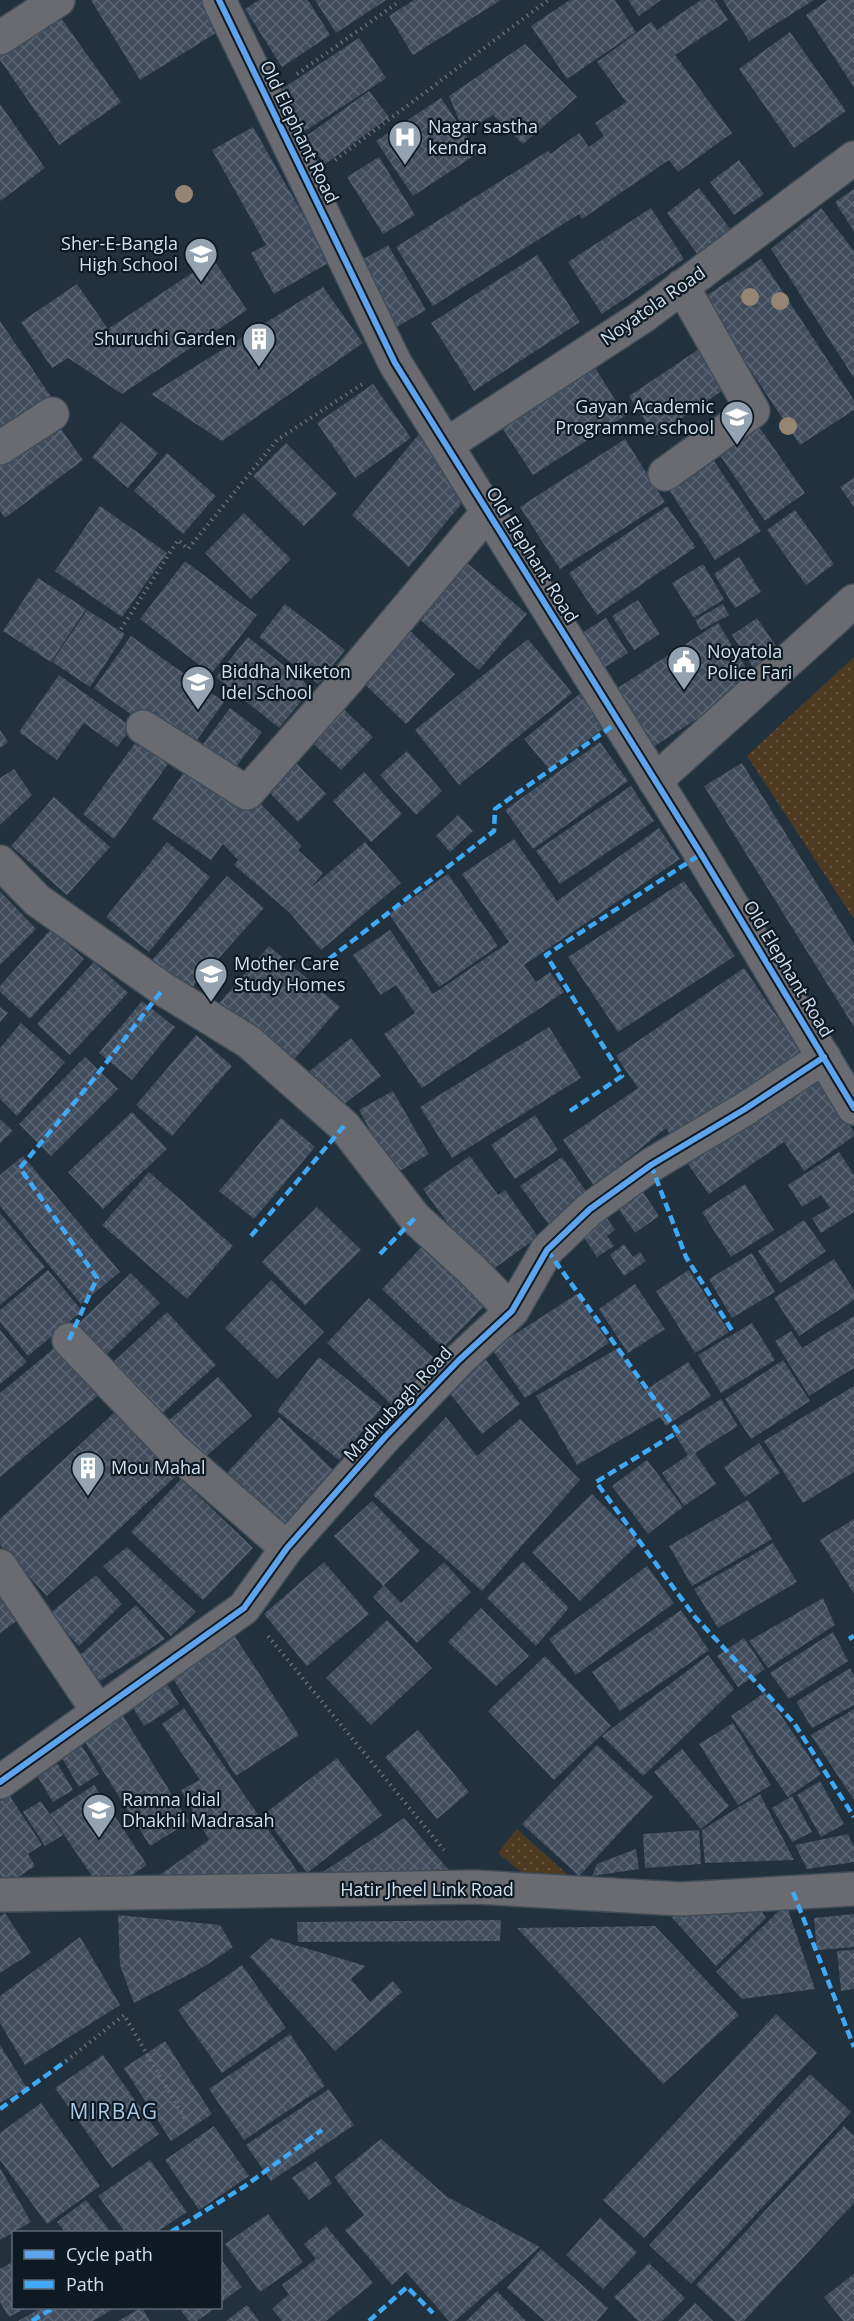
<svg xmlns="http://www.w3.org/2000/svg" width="854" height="2321" font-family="'Open Sans',sans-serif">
<defs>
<pattern id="grass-dots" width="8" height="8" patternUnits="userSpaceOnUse" patternTransform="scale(1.5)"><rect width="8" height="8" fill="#4e3921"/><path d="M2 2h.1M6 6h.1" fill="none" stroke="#665542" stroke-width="1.8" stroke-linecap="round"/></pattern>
<pattern id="building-cross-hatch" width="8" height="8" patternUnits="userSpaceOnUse" patternTransform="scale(1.5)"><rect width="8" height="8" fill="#414c5d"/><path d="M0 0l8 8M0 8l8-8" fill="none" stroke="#5b6675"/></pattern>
</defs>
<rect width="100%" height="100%" fill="#22313e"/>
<path fill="url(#grass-dots)" d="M854 657V919L747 756Z
M517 1829 569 1876 546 1892 498 1853Z"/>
<path fill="url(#building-cross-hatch)" d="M91 0H206L224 28 140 80Z
M259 0H308L330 35 282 67 245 9Z
M315 0H386L336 33Z
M414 0H501L413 55 389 16Z
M570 0H615L636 32 567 79 531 26Z
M628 0H661L639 16Z
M701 0H715L728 20 675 55 732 133 678 172 669 160 582 219 579 214 433 306 396 247 548 151 550 154 579 133 589 147 604 136 595 123 626 102 597 62 651 22 657 30Z
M723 0H814L749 41Z
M828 0H854V87L806 15Z
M58 14 121 102 59 145 0 60V55Z
M790 32 846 111 794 148 739 69Z
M359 38 386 78 305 131 279 91Z
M525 44 577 97 523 144 493 115 464 132 478 153 413 196 376 141 441 98 464 132 449 96Z
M369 91 389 117 325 164 305 137Z
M0 104 45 168 0 201Z
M253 127 330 262 274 294 251 253 266 245 212 150Z
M379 157 415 215 383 234 347 177Z
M739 160 764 194 734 215 710 182Z
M699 188 731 230 698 255 667 213Z
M854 189V231L835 202Z
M651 208 684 259 602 314 568 262Z
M821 208 854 251V378L771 249Z
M388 245 426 310 393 329 355 264Z
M537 255 580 322 474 391 431 323Z
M213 259 247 310 122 394 68 358 52 368 21 322 77 284 108 329Z
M761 259 854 400V410L800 445 703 298Z
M323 287 363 343 222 441 151 394Z
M0 321 56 404 0 441Z
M705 345 731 385 655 436 629 396Z
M594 366 625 416 533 475 501 426Z
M373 384 411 438 355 478 317 423Z
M53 418 83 460 5 518 0 511V458Z
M755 421 805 493 765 521 715 448Z
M121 422 158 453 128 488 92 457Z
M419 434 463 502 409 567 352 515Z
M625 439 665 502 560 569 520 507Z
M286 443 337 494 304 526 253 476Z
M167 453 216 496 183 534 134 491Z
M710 455 761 531 715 560 666 485Z
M854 478V507L840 487Z
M100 506 167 553 122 617 55 571Z
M667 506 696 547 597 615 569 573Z
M795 510 834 564 806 585 767 530Z
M244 513 291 559 251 599 205 553Z
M739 557 761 592 735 608 714 574Z
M185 561 257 615 211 674 140 619Z
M466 562 527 614 479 670 418 618Z
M703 564 724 599 694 618 672 583Z
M38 578 86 609 51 662 3 631Z
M638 600 660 634 634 650 612 616Z
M285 604 345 650 318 684 259 637Z
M723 604 729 615 701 630 695 620Z
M87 610 125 634 90 687 52 662Z
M606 618 628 653 602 669 580 634Z
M757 618 780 652 754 669 732 635Z
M401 622 455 674 406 724 353 673Z
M718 623 755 682 653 747 616 689Z
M131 636 224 702 187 754 94 688Z
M248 637 312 688 279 728 216 677Z
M528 639 572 693 459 785 415 730Z
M59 675 132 727 117 747 84 723 57 760 19 732Z
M587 688 612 722 549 769 524 739Z
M335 701 373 737 341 770 303 734Z
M230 708 262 732 227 779 195 755Z
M0 730 8 742 0 748Z
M144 731 176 753 114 839 83 814Z
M600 742 628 781 533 849 505 810Z
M407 751 442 791 416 815 380 775Z
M290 757 326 794 298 822 266 789Z
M742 763 854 944V1027L704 786Z
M188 766 256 799 302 846 298 850 323 873 311 888 365 842 401 883 321 950 289 912 234 865 238 860 223 844 211 860 152 819Z
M14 769 32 795 0 825V778Z
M364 772 402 814 371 842 333 801Z
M631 786 654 821 560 884 536 851Z
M54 797 110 847 67 895 11 846Z
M458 815 473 831 450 852 436 836Z
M659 828 680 859 524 965 536 982 550 972 564 992 422 1088 384 1034 415 1013 396 985 381 995 353 955 390 930 433 994 509 942 462 874 514 839 557 901Z
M167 842 210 877 149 952 106 917Z
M448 874 498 946 439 987 389 914Z
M227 876 264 908 181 1000 145 968Z
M684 881 735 956 618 1032 568 957Z
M0 891 36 929 0 965Z
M51 929 84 959 30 1019 0 992V986Z
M269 946 340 1007 278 1078 207 1017Z
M94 962 128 993 70 1055 37 1024Z
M744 968 806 1059 679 1147 666 1128 594 1186 563 1140 638 1088 616 1056Z
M142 1001 175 1027 132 1080 99 1053Z
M0 1007 8 1013 0 1022Z
M21 1023 65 1062 17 1116 0 1099V1048Z
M549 1027 581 1078 452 1158 420 1107Z
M196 1035 232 1066 172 1136 136 1105Z
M351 1038 381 1076 335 1111 306 1074Z
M85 1057 118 1089 51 1156 19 1124Z
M815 1076 854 1132V1136L804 1171 784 1142 709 1194 688 1164Z
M393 1091 429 1154 394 1174 359 1110Z
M132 1112 167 1149 103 1209 68 1172Z
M535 1115 558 1150 515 1179 491 1145Z
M281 1118 315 1147 254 1219 219 1191Z
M0 1119 13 1131 0 1143Z
M839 1152 854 1175V1212L821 1233 812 1218 830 1208 821 1195 802 1207 788 1185Z
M23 1156 120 1272 81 1304 0 1206V1175Z
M470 1156 498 1195 505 1190 538 1237 485 1275 423 1189Z
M562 1157 593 1201 553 1230 520 1186Z
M149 1172 233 1246 187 1299 102 1225Z
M637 1183 659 1216 635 1233 612 1199Z
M745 1184 774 1230 731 1257 702 1212Z
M317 1207 361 1250 305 1305 262 1262Z
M601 1209 615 1230 607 1236 614 1246 597 1257 576 1226Z
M0 1213 45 1267 0 1305Z
M804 1220 826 1251 780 1283 758 1251Z
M429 1239 491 1299 443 1348 382 1289Z
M624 1244 633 1257 640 1252 646 1261 624 1276 610 1255Z
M752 1253 775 1292 732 1318 709 1279Z
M834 1259 854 1290V1300L799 1336 774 1298Z
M48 1270 82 1311 28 1356 0 1322V1310Z
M689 1270 729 1332 695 1353 656 1291Z
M131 1273 160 1303 103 1358 74 1328Z
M271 1280 324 1332 277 1379 225 1328Z
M635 1284 665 1329 628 1353 599 1309Z
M577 1294 609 1343 525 1398 492 1349Z
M369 1298 435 1359 392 1405 327 1343Z
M167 1312 216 1365 155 1420 107 1368Z
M854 1316V1368L809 1396 775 1341 791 1331 802 1348Z
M752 1323 775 1360 721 1393 698 1355Z
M0 1330 27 1362 0 1384Z
M58 1345 100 1394 0 1477V1393Z
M618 1348 644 1391 688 1362 711 1396 666 1426 660 1417 577 1465 536 1396Z
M319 1357 382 1407 339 1460 277 1411Z
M486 1360 520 1404 482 1434 447 1390Z
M783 1360 810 1401 751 1439 725 1399Z
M218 1377 252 1416 201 1461 167 1422Z
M854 1386V1472L803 1503 764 1441Z
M721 1399 738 1426 695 1453 716 1484 684 1506 662 1473 688 1455 672 1430Z
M117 1410 177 1475 47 1596 0 1545V1519Z
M279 1417 336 1473 279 1531 223 1477Z
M446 1417 477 1456 520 1419 580 1480 482 1591 373 1495Z
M759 1443 780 1473 745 1497 724 1467Z
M647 1460 683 1507 648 1534 612 1486Z
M181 1479 253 1548 203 1600 131 1532Z
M592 1494 640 1542 580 1601 532 1552Z
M748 1500 772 1539 692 1586 669 1546Z
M372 1501 420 1551 383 1586 334 1536Z
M854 1519V1594L820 1540Z
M773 1543 797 1582 718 1628 694 1589Z
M127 1547 196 1612 171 1636 103 1566Z
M523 1561 569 1608 536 1646 487 1598Z
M324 1562 369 1614 307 1666 264 1614Z
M444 1562 471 1592 417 1643 373 1597 384 1585 401 1603Z
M647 1566 674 1603 576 1675 549 1639Z
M96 1575 122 1604 79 1646 49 1614Z
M0 1590 21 1618 0 1633Z
M823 1598 835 1625 768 1668 749 1641Z
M136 1605 165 1639 100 1681 79 1656Z
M481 1608 529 1656 496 1686 448 1642Z
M681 1610 709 1650 620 1711 592 1672Z
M387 1620 432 1668 371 1725 326 1678Z
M833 1632 848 1661 789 1699 770 1673Z
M234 1635 299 1735 236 1776 171 1676Z
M744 1638 765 1669 738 1687 717 1656Z
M708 1655 734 1689 643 1776 602 1736Z
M545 1656 611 1726 554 1780 488 1711Z
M850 1668 854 1675V1705L812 1728 796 1702Z
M164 1679 179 1704 144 1726 128 1700Z
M765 1692 821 1774 788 1797 731 1716Z
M184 1708 313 1894 127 1898 209 1840 181 1790 200 1780 162 1724Z
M854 1709V1800L811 1735Z
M122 1714 189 1822 150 1846 83 1739Z
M733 1723 771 1785 738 1805 699 1744Z
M418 1730 469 1792 437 1819 385 1757Z
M597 1745 653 1797 579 1876 522 1824Z
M82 1746 99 1774 79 1787 62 1758Z
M682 1749 729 1806 701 1829 654 1772Z
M337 1758 382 1815 307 1873 263 1815Z
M56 1761 73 1790 53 1802 36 1774Z
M820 1781 844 1824 821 1837 797 1795Z
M94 1785 147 1865 104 1894 50 1814Z
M760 1794 794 1860 705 1863 702 1830Z
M9 1795 42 1845 28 1854 35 1866 6 1885 0 1876V1801Z
M792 1796 812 1832 792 1842 772 1808Z
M41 1801 63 1835 45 1846 23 1812Z
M404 1818 467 1891 308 1882Z
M699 1830 701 1864 645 1868 643 1834Z
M848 1834 854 1847V1862L807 1869 795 1845Z
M636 1849 639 1869 592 1876 597 1864Z
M756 1903 766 1918 716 1966 665 1910Z
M786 1904 815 1989 742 1999 716 1972Z
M5 1913 31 1953 0 1973V1916Z
M854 1914V1947L817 1950 814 1918Z
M118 1915 220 1925 233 1947 205 1966 134 2003 120 1965Z
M501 1920 500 1941 298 1942 297 1922Z
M655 1926 739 2015 663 2084 517 1928Z
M80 1937 120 2005 25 2065 0 2023V1996Z
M271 1938 366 1966 351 1979 370 2002 393 1981 402 1992 335 2051 250 1957Z
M854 1950V1989L841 1991 837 1951Z
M242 1965 286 2028 222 2073 178 2010Z
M776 2014 817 2053 644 2238 603 2200Z
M290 2034 325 2086 244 2140 209 2089Z
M165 2041 212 2114 171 2141 124 2068Z
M0 2045 27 2088 0 2103Z
M103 2055 159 2134 112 2168 55 2088Z
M810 2074 851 2112 691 2284 649 2245Z
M329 2089 354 2125 271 2181 246 2145Z
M41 2103 100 2186 47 2224 0 2160V2133Z
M214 2126 249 2176 199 2210 165 2160Z
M844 2126 854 2136V2203L744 2321H735L696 2285Z
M381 2139 446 2196 540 2247 455 2321H449L406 2272 392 2285 345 2230 364 2215 334 2177Z
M150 2160 187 2212 157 2232H125L98 2196Z
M316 2161 332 2183 309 2200 292 2178Z
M0 2168 31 2222 0 2240Z
M86 2200 111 2232H65L57 2222Z
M268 2214 303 2262 260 2292 225 2244Z
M600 2218 637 2252 603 2289 566 2255Z
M326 2226 373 2283 326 2321H282L272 2309 289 2294 282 2285 316 2259 304 2244Z
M541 2249 608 2308 597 2321H545L507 2288Z
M220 2258 242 2287 220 2303Z
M14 2261V2308H26L9 2317 0 2302V2269Z
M649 2263 685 2298 662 2321H638L614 2297Z
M854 2274V2321H843L824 2297Z
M497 2291 526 2321H466Z
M695 2303 713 2321H678Z
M247 2305 259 2321H226Z
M41 2308H112L113 2309 93 2321H18Z
M142 2308 150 2321H118L141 2308Z
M179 2308H215L197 2321H189Z"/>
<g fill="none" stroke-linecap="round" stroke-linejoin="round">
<g stroke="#404d58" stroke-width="36">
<path id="minor" d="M0 38 58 0
M446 445 642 317 854 158
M0 448 52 414
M665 474 753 411 682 286
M143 727 247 793 349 678 488 512
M655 781 854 601
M0 862 37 900 163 989 249 1042 344 1126 415 1218 471 1269 512 1311
M69 1340 173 1449 287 1548
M0 1566 98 1711
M0 1782 244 1608 287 1548 385 1437 459 1360 512 1311 547 1250 590 1209 651 1165 745 1109 824 1057"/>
</g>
<g stroke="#404d58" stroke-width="36">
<path id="tertiary" d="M219 0 395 363 701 854 854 1108
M0 1895 475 1887 681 1899 854 1889"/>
</g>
<path stroke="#696c74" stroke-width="4" stroke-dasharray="1.5 4.5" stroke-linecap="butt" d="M297 74 400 1
M335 160 548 0
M121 629 178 540 188 549 277 440 364 383
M268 1636 444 1850
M66 2061 124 2015 185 2119"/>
<use href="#minor" stroke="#6a6b71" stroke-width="33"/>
<use href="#tertiary" stroke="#6a6b71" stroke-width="33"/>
<path stroke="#3fa9f5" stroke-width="4.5" stroke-dasharray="9 4.5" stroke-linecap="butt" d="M329 959 494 831 495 809 618 722
M570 1111 622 1076 546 955 701 854
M651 1165 686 1257 733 1332
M251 1236 344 1126
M547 1250 678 1432 596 1482 695 1617 794 1723 854 1817
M380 1254 415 1218
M69 1340 97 1278 20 1168 93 1080 163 989
M849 1639 854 1636
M793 1892 854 2047
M0 2109 66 2061
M171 2232 245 2186 322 2130
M32 2321 53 2308
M369 2321 407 2287 433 2313"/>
<g stroke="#0d1923" stroke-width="10">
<path id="cycleway" d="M219 0 395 363 701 854 854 1108
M0 1782 244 1608 287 1548 385 1437 459 1360 512 1311 547 1250 590 1209 651 1165 745 1109 824 1057"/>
</g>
<use href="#cycleway" stroke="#60a3ed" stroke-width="6"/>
</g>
<g fill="#968573">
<circle cx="184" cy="194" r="9"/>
<circle cx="750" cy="297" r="9"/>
<circle cx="780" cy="301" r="9"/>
<circle cx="788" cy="426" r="9"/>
</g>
<defs>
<g id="hospital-pin" transform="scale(1.725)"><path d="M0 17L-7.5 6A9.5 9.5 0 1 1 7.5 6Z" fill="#93a3b1" stroke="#0d1923"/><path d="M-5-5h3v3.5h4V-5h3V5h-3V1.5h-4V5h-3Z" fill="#fff"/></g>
<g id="school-pin" transform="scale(1.725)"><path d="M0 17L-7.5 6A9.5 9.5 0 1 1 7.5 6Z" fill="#93a3b1" stroke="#0d1923"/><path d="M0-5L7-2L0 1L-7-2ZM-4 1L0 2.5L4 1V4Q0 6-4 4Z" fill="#fff"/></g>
<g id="building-pin" transform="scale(1.725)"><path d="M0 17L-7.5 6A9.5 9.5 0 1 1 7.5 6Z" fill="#93a3b1" stroke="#0d1923"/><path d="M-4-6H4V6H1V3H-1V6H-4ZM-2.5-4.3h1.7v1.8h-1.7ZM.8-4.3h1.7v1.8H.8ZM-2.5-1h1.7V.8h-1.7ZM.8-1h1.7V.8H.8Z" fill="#fff"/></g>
<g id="civic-pin" transform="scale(1.725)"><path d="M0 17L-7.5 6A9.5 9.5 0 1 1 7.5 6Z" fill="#93a3b1" stroke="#0d1923"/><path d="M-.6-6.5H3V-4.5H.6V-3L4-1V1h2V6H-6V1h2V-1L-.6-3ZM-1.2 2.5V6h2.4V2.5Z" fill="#fff"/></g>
</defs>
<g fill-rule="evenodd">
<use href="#hospital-pin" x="405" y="137"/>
<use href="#school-pin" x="201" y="254"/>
<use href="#building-pin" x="259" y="339"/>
<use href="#school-pin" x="737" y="417"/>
<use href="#civic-pin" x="684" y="662"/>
<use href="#school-pin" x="198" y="682"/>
<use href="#school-pin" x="211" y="974"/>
<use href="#building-pin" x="88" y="1468"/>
<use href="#school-pin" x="99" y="1810"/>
</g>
<g text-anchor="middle" stroke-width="4.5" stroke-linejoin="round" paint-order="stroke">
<g font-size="18" fill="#d0e0ef" stroke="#0d1923" text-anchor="start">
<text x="428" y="133">Nagar sastha<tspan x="428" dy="21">kendra</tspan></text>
<text x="178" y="250" text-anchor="end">Sher-E-Bangla<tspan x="178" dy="21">High School</tspan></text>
<text x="236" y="345" text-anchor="end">Shuruchi Garden</text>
<text x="714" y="413" text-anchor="end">Gayan Academic<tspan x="714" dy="21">Programme school</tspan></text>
<text x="707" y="658">Noyatola<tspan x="707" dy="21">Police Fari</tspan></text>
<text x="221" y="678">Biddha Niketon<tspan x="221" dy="21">Idel School</tspan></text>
<text x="234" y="970">Mother Care<tspan x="234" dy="21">Study Homes</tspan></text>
<text x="111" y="1474">Mou Mahal</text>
<text x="122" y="1806">Ramna Idial<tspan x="122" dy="21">Dhakhil Madrasah</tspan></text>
</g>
<g font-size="18" fill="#d0e0ef" stroke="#0d1923">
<text transform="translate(299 132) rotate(64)" y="6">Old Elephant Road</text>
<text transform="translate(653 306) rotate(-35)" y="6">Noyatola Road</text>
<text transform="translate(532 555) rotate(58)" y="6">Old Elephant Road</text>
<text transform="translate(788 969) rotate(59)" y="6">Old Elephant Road</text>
<text transform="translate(398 1404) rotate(-47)" y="6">Madhubagh Road</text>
<text x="427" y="1896">Hatir Jheel Link Road</text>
</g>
<g font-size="21" letter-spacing="1.5" fill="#a9c8e6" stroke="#0d1923">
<text x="114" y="2119">MIRBAG</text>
</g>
</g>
<rect x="12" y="2231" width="210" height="78" fill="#0d1923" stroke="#5b6975" stroke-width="1.5"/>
<rect x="24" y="2250" width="30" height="9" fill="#60a3ed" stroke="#5b6975" stroke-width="1.5"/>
<text x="66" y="2261" font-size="18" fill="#d0e0ef">Cycle path</text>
<rect x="24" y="2280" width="30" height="9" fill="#3fa9f5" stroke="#5b6975" stroke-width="1.5"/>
<text x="66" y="2291" font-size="18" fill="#d0e0ef">Path</text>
</svg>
